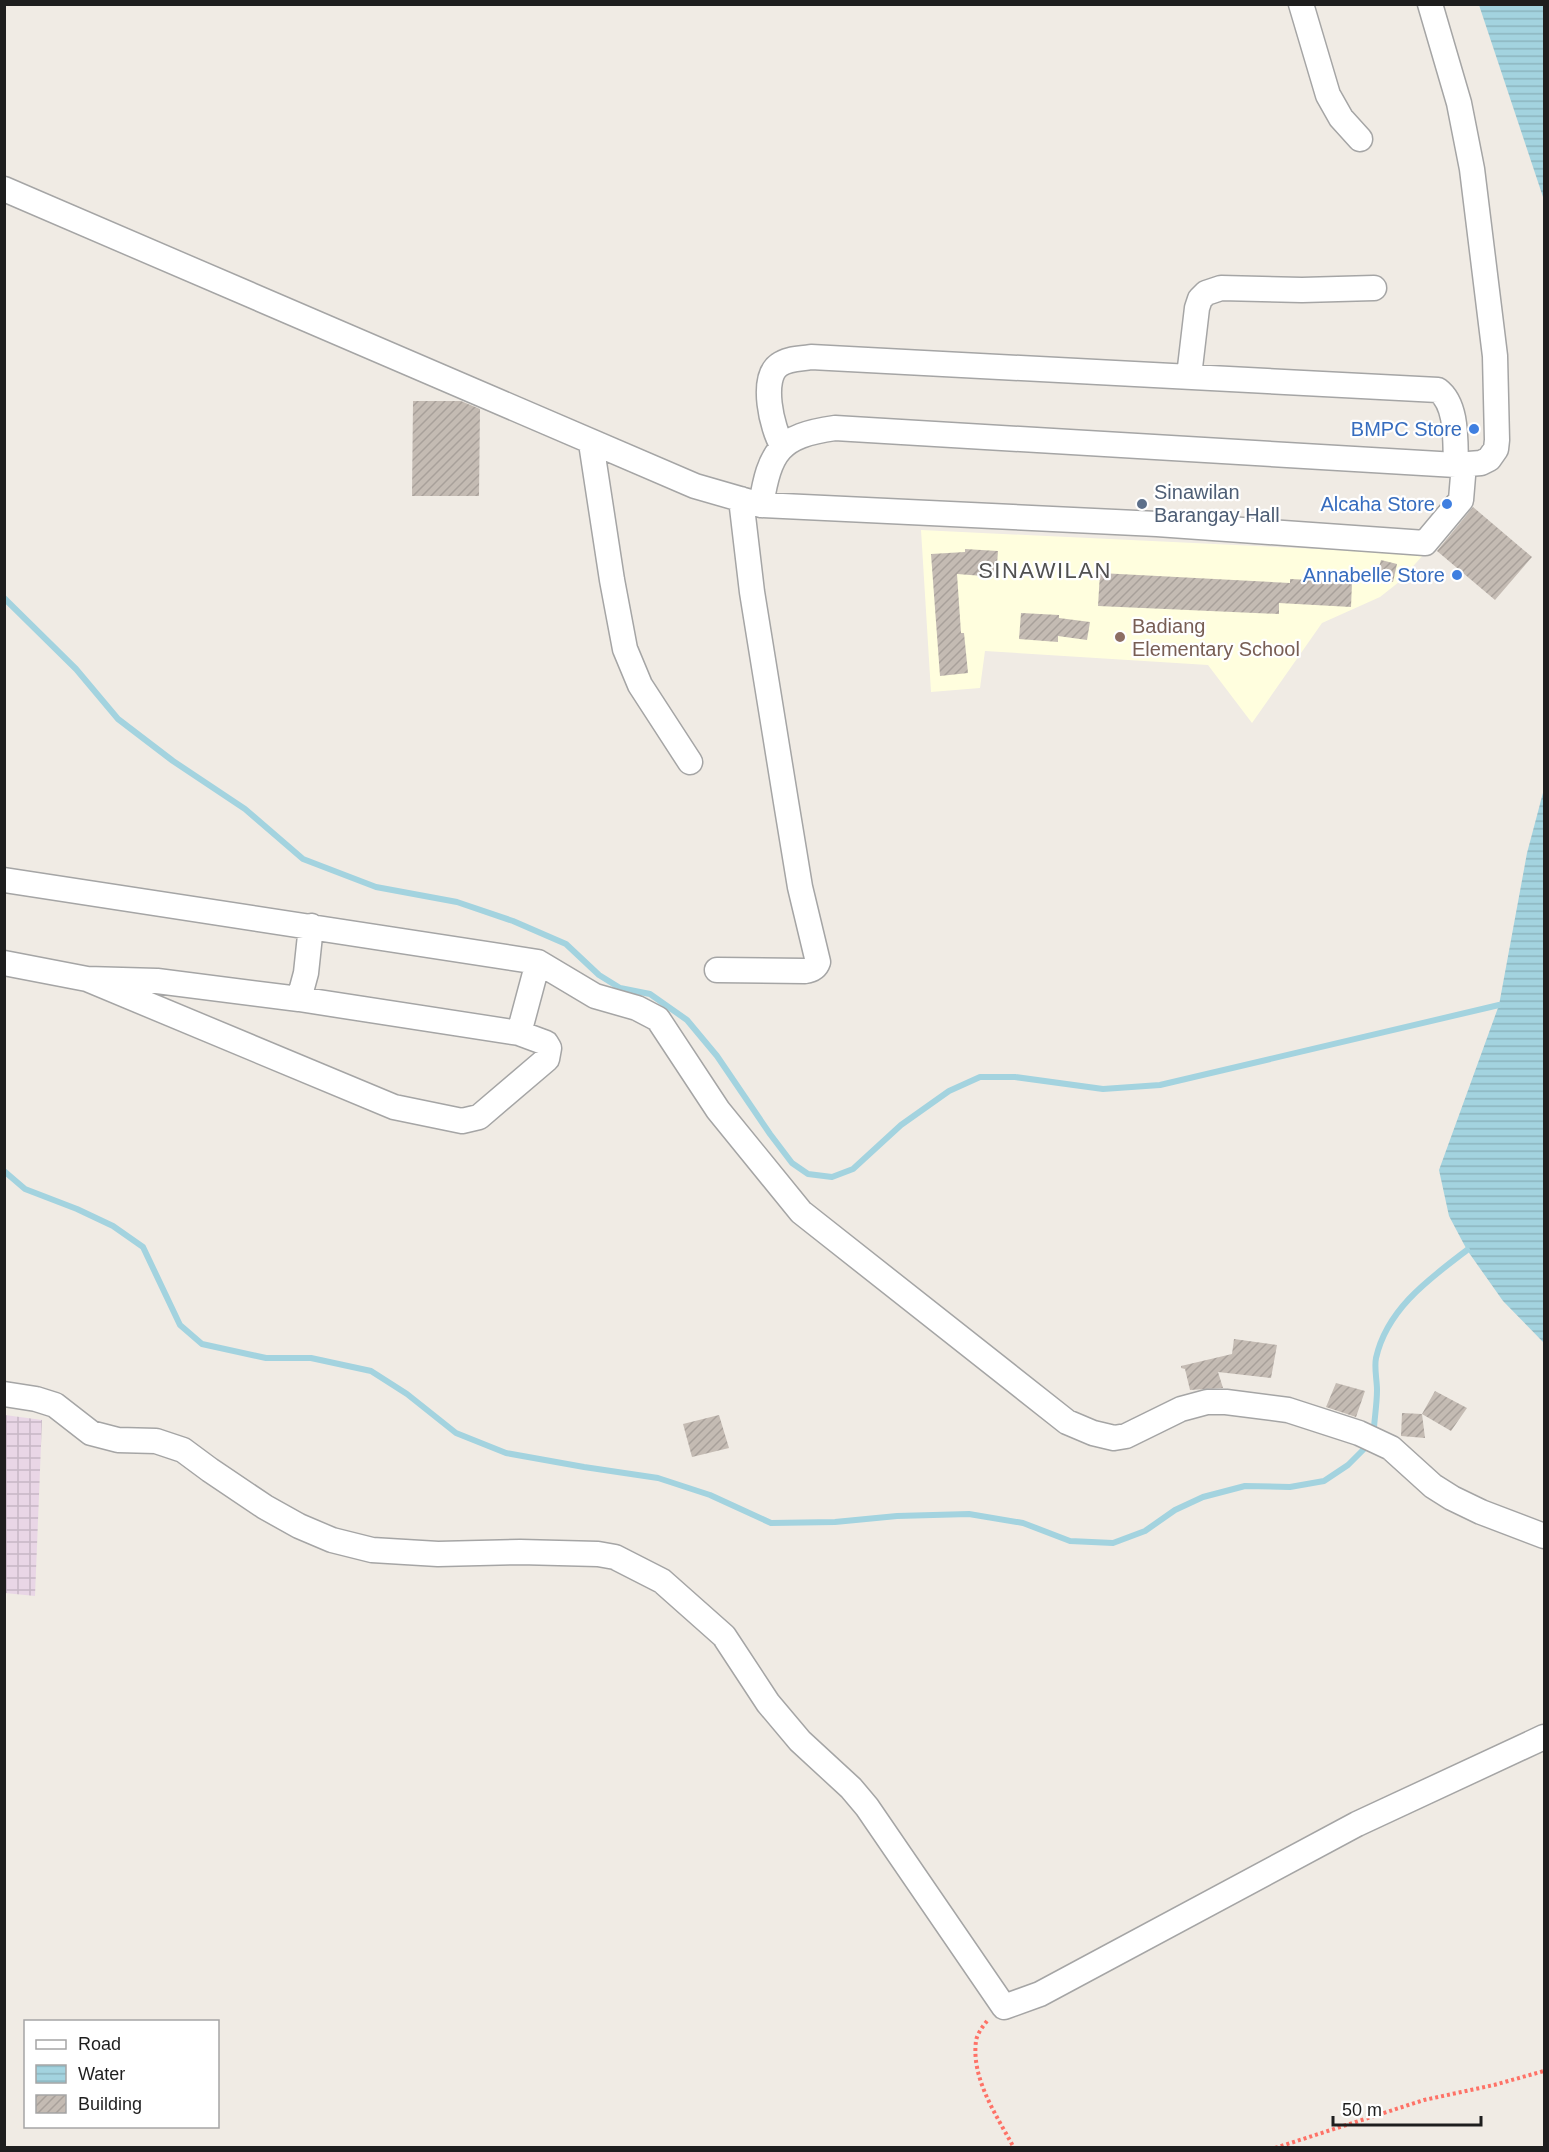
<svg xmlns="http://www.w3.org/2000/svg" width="1549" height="2152" font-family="Arial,sans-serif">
<defs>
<pattern id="industrial-grid" width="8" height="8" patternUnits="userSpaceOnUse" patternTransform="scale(1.5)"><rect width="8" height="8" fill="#e9d6e6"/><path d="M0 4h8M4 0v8" fill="none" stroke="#c7b7c5"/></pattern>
<pattern id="water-rules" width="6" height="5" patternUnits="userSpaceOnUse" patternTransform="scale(1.5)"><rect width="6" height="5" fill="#a3d3df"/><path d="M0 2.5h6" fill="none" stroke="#8cb5bf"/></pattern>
<pattern id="building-hatch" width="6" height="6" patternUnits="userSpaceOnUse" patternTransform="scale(1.5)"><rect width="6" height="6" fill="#c4bbb3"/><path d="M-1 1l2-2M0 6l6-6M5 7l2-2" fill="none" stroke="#a8a09a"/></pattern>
</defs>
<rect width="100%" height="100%" fill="#f0ebe4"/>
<path fill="url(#industrial-grid)" d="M5 1415 42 1420 35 1596 5 1593Z"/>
<path fill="#fffede" d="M921 530 1424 554 1399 582 1380 597 1322 623 1252 723 1208 665 985 651 980 688 931 692Z"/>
<path fill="url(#water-rules)" d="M1479 5H1544V200Z
M1544 789V1343L1503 1301 1467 1250 1449 1216 1439 1170 1499 1005 1527 853Z"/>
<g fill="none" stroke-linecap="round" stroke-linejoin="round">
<path stroke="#a3d3df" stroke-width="6" d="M4 598 76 669 118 719 173 761 245 809 303 859 376 887 457 902 513 921 566 944 599 975 620 988 650 994 687 1020 717 1056 770 1134 792 1163 808 1174 832 1177 853 1169 901 1125 949 1091 980 1077H1015L1103 1089 1160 1085 1499 1005
M4 1171 25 1189 77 1209 113 1226 143 1247 180 1325 202 1344 266 1358H311L371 1371 407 1394 456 1433 506 1453 584 1467 658 1478 710 1495 771 1523 835 1522 897 1516 969 1514 1023 1523 1070 1541 1113 1543 1145 1531 1175 1510 1203 1497 1245 1486 1290 1487 1324 1481 1348 1465 1368 1445
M1374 1427C1375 1415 1377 1402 1377 1390 1377 1380 1374 1368 1376 1358 1387 1309 1429 1279 1467 1250"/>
</g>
<path fill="url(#building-hatch)" d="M413 401H461L480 409 479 496H412Z
M1473 507 1532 557 1495 600 1437 551Z
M965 549 998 551 996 577 957 574 961 633H964L968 673 940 676 931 554 965 552Z
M1381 560 1397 564 1393 582 1376 578Z
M1100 573 1290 583V579L1352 582 1351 607 1279 603V614L1098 606Z
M1021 613 1059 615V618L1090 622 1087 640 1058 636V642L1019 639Z
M1234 1339 1277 1345 1271 1378 1218 1372 1223 1388 1190 1390 1185 1369 1181 1368V1366L1232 1354Z
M1336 1383 1365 1391 1356 1417 1326 1407Z
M1435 1391 1467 1408 1451 1431 1422 1414Z
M1402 1413 1422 1414 1425 1438 1401 1436Z
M719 1415 729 1448 692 1457 683 1424Z"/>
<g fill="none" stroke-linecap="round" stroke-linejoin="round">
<g stroke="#a5a5a5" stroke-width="27">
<path id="minor" d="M1301 4 1328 95 1341 118 1360 139
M4 189 695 486 761 505C770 451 779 436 835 428L1456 465 1481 463 1489 459 1496 449 1497 440 1495 356 1472 169 1459 103 1430 4
M1189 376 1197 308 1200 299 1206 293 1221 288 1302 290 1374 288
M591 443 612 580 625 649 640 685 690 762
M782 445C772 429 760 378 779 365 788 358 801 359 811 357L1438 390C1458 405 1455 442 1456 465
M761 505 1157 524 1425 543 1461 500 1464 464
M4 880 538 962 595 996 637 1008 658 1019 718 1110 801 1212 1067 1422 1093 1433 1114 1438 1126 1436 1181 1409 1207 1402H1226L1288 1410 1359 1433 1391 1448 1433 1486 1452 1498 1481 1512 1544 1536
M4 963 87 979 394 1107 462 1121 479 1117 547 1059 549 1048 546 1043 519 1033 299 999 157 981 87 979
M717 970 805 971C812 970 816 968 818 962L800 887 786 802 752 592 741 499
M299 999 306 973 311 926
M519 1033 538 962
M4 1394 36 1399 55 1405 91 1433 118 1440 156 1441 183 1450 210 1470 265 1507 299 1526 332 1540 372 1550 438 1554 520 1552 598 1554 615 1557 662 1581 724 1636 768 1703 800 1741 851 1788 867 1807 1004 2007 1040 1994 1357 1824 1544 1737"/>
</g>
<path stroke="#fe7267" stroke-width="4" stroke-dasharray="3 3" stroke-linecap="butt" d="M987 2021C983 2026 977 2034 976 2041 971 2079 997 2116 1014 2148
M1275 2148 1424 2100 1494 2085 1544 2071"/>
<use href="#minor" stroke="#fff" stroke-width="24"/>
</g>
<g fill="#3f7fe0" stroke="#fff" stroke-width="2">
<circle cx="1474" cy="429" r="6"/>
<circle cx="1447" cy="504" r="6"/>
<circle cx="1457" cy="575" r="6"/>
</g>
<circle fill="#5c6f8a" stroke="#fff" stroke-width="2" cx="1142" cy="504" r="6"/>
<circle fill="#8d6e63" stroke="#fff" stroke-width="2" cx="1120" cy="637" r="6"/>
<g text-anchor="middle" stroke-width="4.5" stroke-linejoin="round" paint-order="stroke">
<g font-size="20" fill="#366cbe" stroke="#fff" text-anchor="end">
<text x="1462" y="436">BMPC Store</text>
<text x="1435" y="511">Alcaha Store</text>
<text x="1445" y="582">Annabelle Store</text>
</g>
<g font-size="20" fill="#4e5e75" stroke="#fff" text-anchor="start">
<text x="1154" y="499">Sinawilan<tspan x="1154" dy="23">Barangay Hall</tspan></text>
</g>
<g font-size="20" fill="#785e54" stroke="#fff" text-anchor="start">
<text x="1132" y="633">Badiang<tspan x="1132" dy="23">Elementary School</tspan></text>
</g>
<g font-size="22" letter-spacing="1.5" fill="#515151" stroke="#fff">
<text x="1045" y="578">SINAWILAN</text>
</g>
</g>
<rect width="1549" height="2152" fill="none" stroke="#1e1e1e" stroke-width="12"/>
<rect x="24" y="2020" width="195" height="108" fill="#ffffff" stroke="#a5a5a5" stroke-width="1.5"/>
<rect x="36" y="2040" width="30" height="9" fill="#ffffff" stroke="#a5a5a5" stroke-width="1.5"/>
<text x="78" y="2050" font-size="18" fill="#1e1e1e">Road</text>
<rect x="36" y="2065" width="30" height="18" fill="url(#water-rules)" stroke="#a5a5a5" stroke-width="1.5"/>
<text x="78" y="2080" font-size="18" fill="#1e1e1e">Water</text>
<rect x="36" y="2095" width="30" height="18" fill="url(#building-hatch)" stroke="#a5a5a5" stroke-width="1.5"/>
<text x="78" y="2110" font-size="18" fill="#1e1e1e">Building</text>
<path d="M1333 2116v9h148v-9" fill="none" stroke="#1e1e1e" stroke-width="3"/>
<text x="1342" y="2116" font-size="18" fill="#1e1e1e" stroke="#ffffff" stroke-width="4.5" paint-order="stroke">50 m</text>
</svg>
